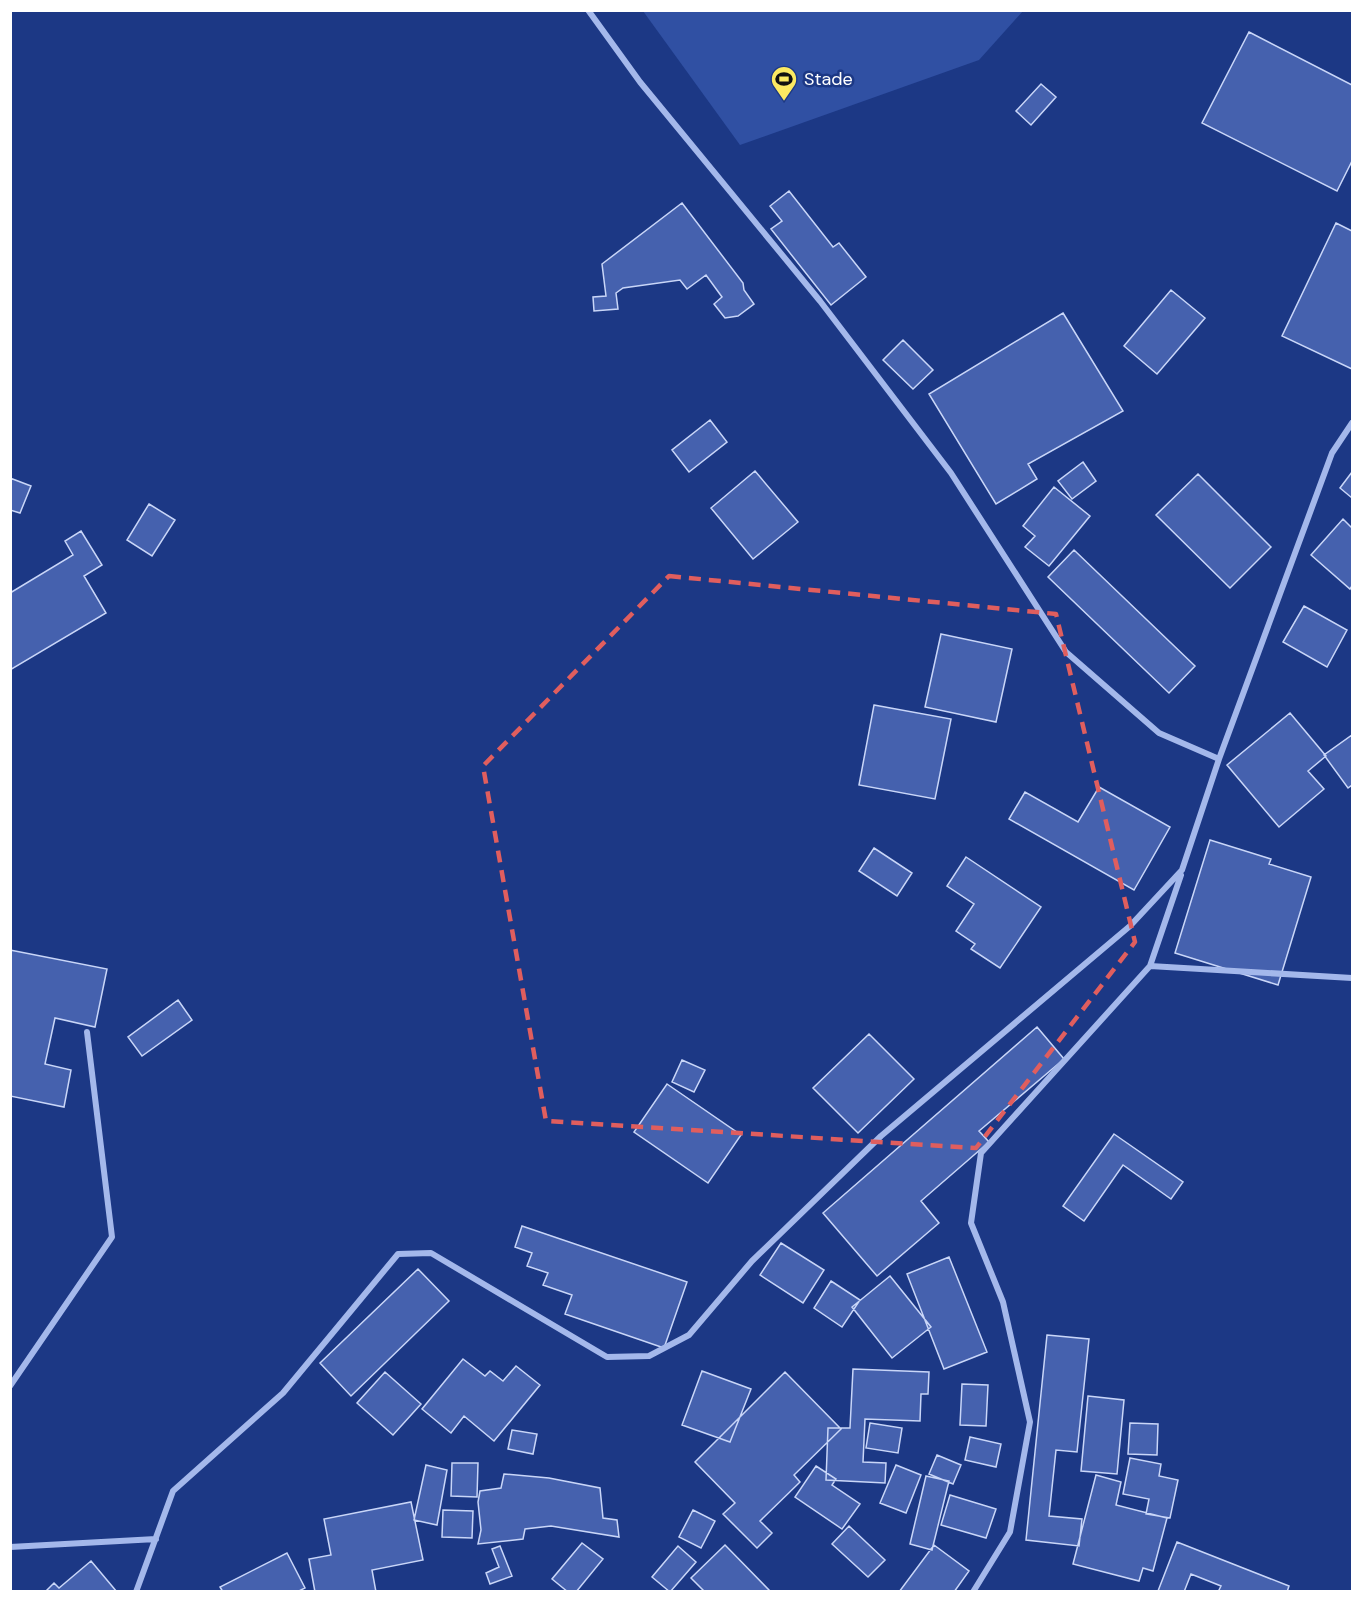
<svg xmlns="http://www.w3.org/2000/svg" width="1363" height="1602" font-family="'DM Sans',sans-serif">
<rect width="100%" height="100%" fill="#1c3885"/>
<path fill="#3050a3" d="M643 11H1023L979 60 740 145Z"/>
<path fill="#4561ae" stroke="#c9d6f8" stroke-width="1.5" d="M1249 32 1352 85V161L1337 191 1202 123Z
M1041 84 1056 97 1031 125 1016 111Z
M789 191 833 247 839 243 866 277 831 305 771 229 782 221 770 206Z
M682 203 743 283 744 290 754 304 738 316 725 318 714 304 722 297 706 275 687 289 680 280 623 288 616 293 618 309 594 311 593 297 606 296 602 264Z
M1336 223 1352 231V369L1282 336Z
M1171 290 1205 318 1157 374 1124 346Z
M1063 313 1123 411 1028 464 1037 479 996 504 929 394Z
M903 340 933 370 913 389 883 360Z
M710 420 727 442 689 472 672 450Z
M1083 462 1096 481 1072 499 1058 481Z
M755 471 798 522 753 559 711 508Z
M1352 472V498L1340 488Z
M1198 474 1271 547 1230 588 1156 515Z
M10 478 31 486 20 513 10 510Z
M1054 487 1090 516 1049 566 1025 547 1035 536 1023 526Z
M149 504 175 520 152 556 127 540Z
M1343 519 1352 528V586L1350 589 1311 555Z
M81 531 102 565 84 576 106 613 10 670V593L73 555 65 541Z
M1074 550 1195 666 1169 693 1048 577Z
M1304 606 1347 630 1327 667 1283 642Z
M941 634 1012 649 996 722 925 707Z
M874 705 951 719 935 799 859 785Z
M1290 713 1326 756 1308 771 1324 789 1279 827 1227 765Z
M1352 735V785L1348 788 1324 755Z
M1099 787 1170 827 1134 890 1009 819 1025 792 1078 822Z
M1210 840 1271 859 1269 864 1311 877 1278 985 1175 953Z
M874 848 912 873 897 896 859 871Z
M966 857 1041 907 1000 968 971 949 975 944 956 931 974 904 947 886Z
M10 950 107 969 95 1027 55 1018 45 1064 71 1070 64 1107 10 1096Z
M178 1000 192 1020 142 1056 128 1037Z
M1037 1027 1064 1059 979 1131 989 1142 921 1201 939 1223 877 1276 823 1213Z
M869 1034 914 1079 858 1133 813 1088Z
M682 1060 705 1070 694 1092 672 1082Z
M667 1084 741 1135 708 1183 634 1132Z
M1114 1134 1183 1182 1171 1199 1123 1165 1084 1221 1063 1206Z
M522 1226 687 1282 664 1348 565 1314 572 1295 543 1285 548 1273 527 1266 532 1253 515 1247Z
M781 1243 824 1270 803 1303 760 1275Z
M949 1257 987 1352 944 1369 907 1274Z
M418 1269 449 1301 351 1396 320 1363Z
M890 1276 931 1327 892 1358 852 1307Z
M831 1281 860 1300 842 1327 814 1308Z
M1047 1335 1089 1339 1077 1452 1056 1450 1049 1516 1082 1519 1079 1546 1026 1540Z
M463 1359 485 1376 490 1371 503 1381 516 1366 540 1385 494 1441 464 1416 451 1433 422 1409Z
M853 1369 929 1372 928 1394H921L920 1421 865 1419 863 1462 886 1463 885 1483 826 1480 828 1428H850Z
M702 1371 751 1389 730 1442 682 1425Z
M385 1372 421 1404 393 1435 357 1403Z
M785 1372 841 1429 794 1475 800 1482 760 1521 772 1533 757 1548 723 1514 735 1503 695 1462Z
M962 1384 988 1385 986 1426 960 1425Z
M1088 1396 1124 1400 1117 1474 1081 1471Z
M870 1423 902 1428 898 1453 866 1448Z
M1130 1423 1158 1424 1157 1455 1128 1454Z
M512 1430 537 1434 533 1454 508 1449Z
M970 1437 1001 1444 996 1467 965 1460Z
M937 1455 961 1465 953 1484 929 1474Z
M1130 1458 1161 1464 1159 1476 1178 1480 1170 1518 1146 1514 1149 1499 1123 1494Z
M452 1463H478L477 1497 451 1496Z
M426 1465 447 1470 437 1525 414 1520Z
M896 1465 921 1475 906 1513 880 1503Z
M816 1466 836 1479 832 1485 860 1504 842 1529 795 1497Z
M504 1474 549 1478 600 1488 603 1518 617 1520 619 1537 551 1526 525 1529 523 1539 478 1544 481 1530 478 1502 480 1491 501 1488Z
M1096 1475 1121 1482 1116 1505 1167 1518 1153 1571 1143 1568 1139 1581 1073 1564Z
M926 1476 949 1481 932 1550 910 1544Z
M950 1495 996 1509 986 1538 941 1525Z
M411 1502 423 1560 372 1570 376 1592H315L309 1559 331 1555 324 1519Z
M443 1510 473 1511 472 1538 442 1537Z
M693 1510 715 1521 701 1548 679 1537Z
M849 1526 885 1560 868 1577 832 1544Z
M1177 1542 1289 1586 1287 1592H1218L1221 1586 1191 1574 1184 1592 1158 1591Z
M582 1543 603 1559 576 1592H568L552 1579Z
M725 1545 769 1590 767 1592H705L691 1578Z
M934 1545 969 1571 954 1592H899Z
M500 1546 512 1576 490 1584 486 1573 499 1567 492 1549Z
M678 1546 696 1562 670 1592 652 1577Z
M287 1553 305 1588 297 1592H223L220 1587Z
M91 1561 117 1592H45L54 1583 59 1588Z"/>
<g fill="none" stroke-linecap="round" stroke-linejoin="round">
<path stroke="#a4b8eb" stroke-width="6" d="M1219 759 1332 453 1352 423
M1150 966 1352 978
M10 1386 112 1237 87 1032
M10 1547 156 1539
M136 1592 173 1491 283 1393 398 1254 431 1253 607 1357 649 1356 689 1335 752 1261 881 1136 1130 926 1182 870 1219 759 1159 733 1066 652 951 473 820 301 640 82 588 10
M973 1592 1010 1532 1030 1422 1003 1302 971 1223 981 1153 1150 966 1181 875"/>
</g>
<path fill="none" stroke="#e05e5e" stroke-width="4.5" stroke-dasharray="12 8" stroke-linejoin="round" d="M669 576 1056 614 1135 942 976 1148 546 1121 483 766Z"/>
<defs>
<g id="stadium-pin" transform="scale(1.35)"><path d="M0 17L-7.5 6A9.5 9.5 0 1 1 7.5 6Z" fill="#fbe962" stroke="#1c3885"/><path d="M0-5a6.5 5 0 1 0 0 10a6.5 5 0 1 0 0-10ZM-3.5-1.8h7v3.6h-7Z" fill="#111"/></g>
</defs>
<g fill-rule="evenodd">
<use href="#stadium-pin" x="784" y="79"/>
</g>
<g text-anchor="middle" stroke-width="5" stroke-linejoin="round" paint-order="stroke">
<g font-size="18" fill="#fff" stroke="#1c3885" text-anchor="start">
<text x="804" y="85">Stade</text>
</g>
</g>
<rect width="1363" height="1602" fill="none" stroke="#ffffff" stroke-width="24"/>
</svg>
